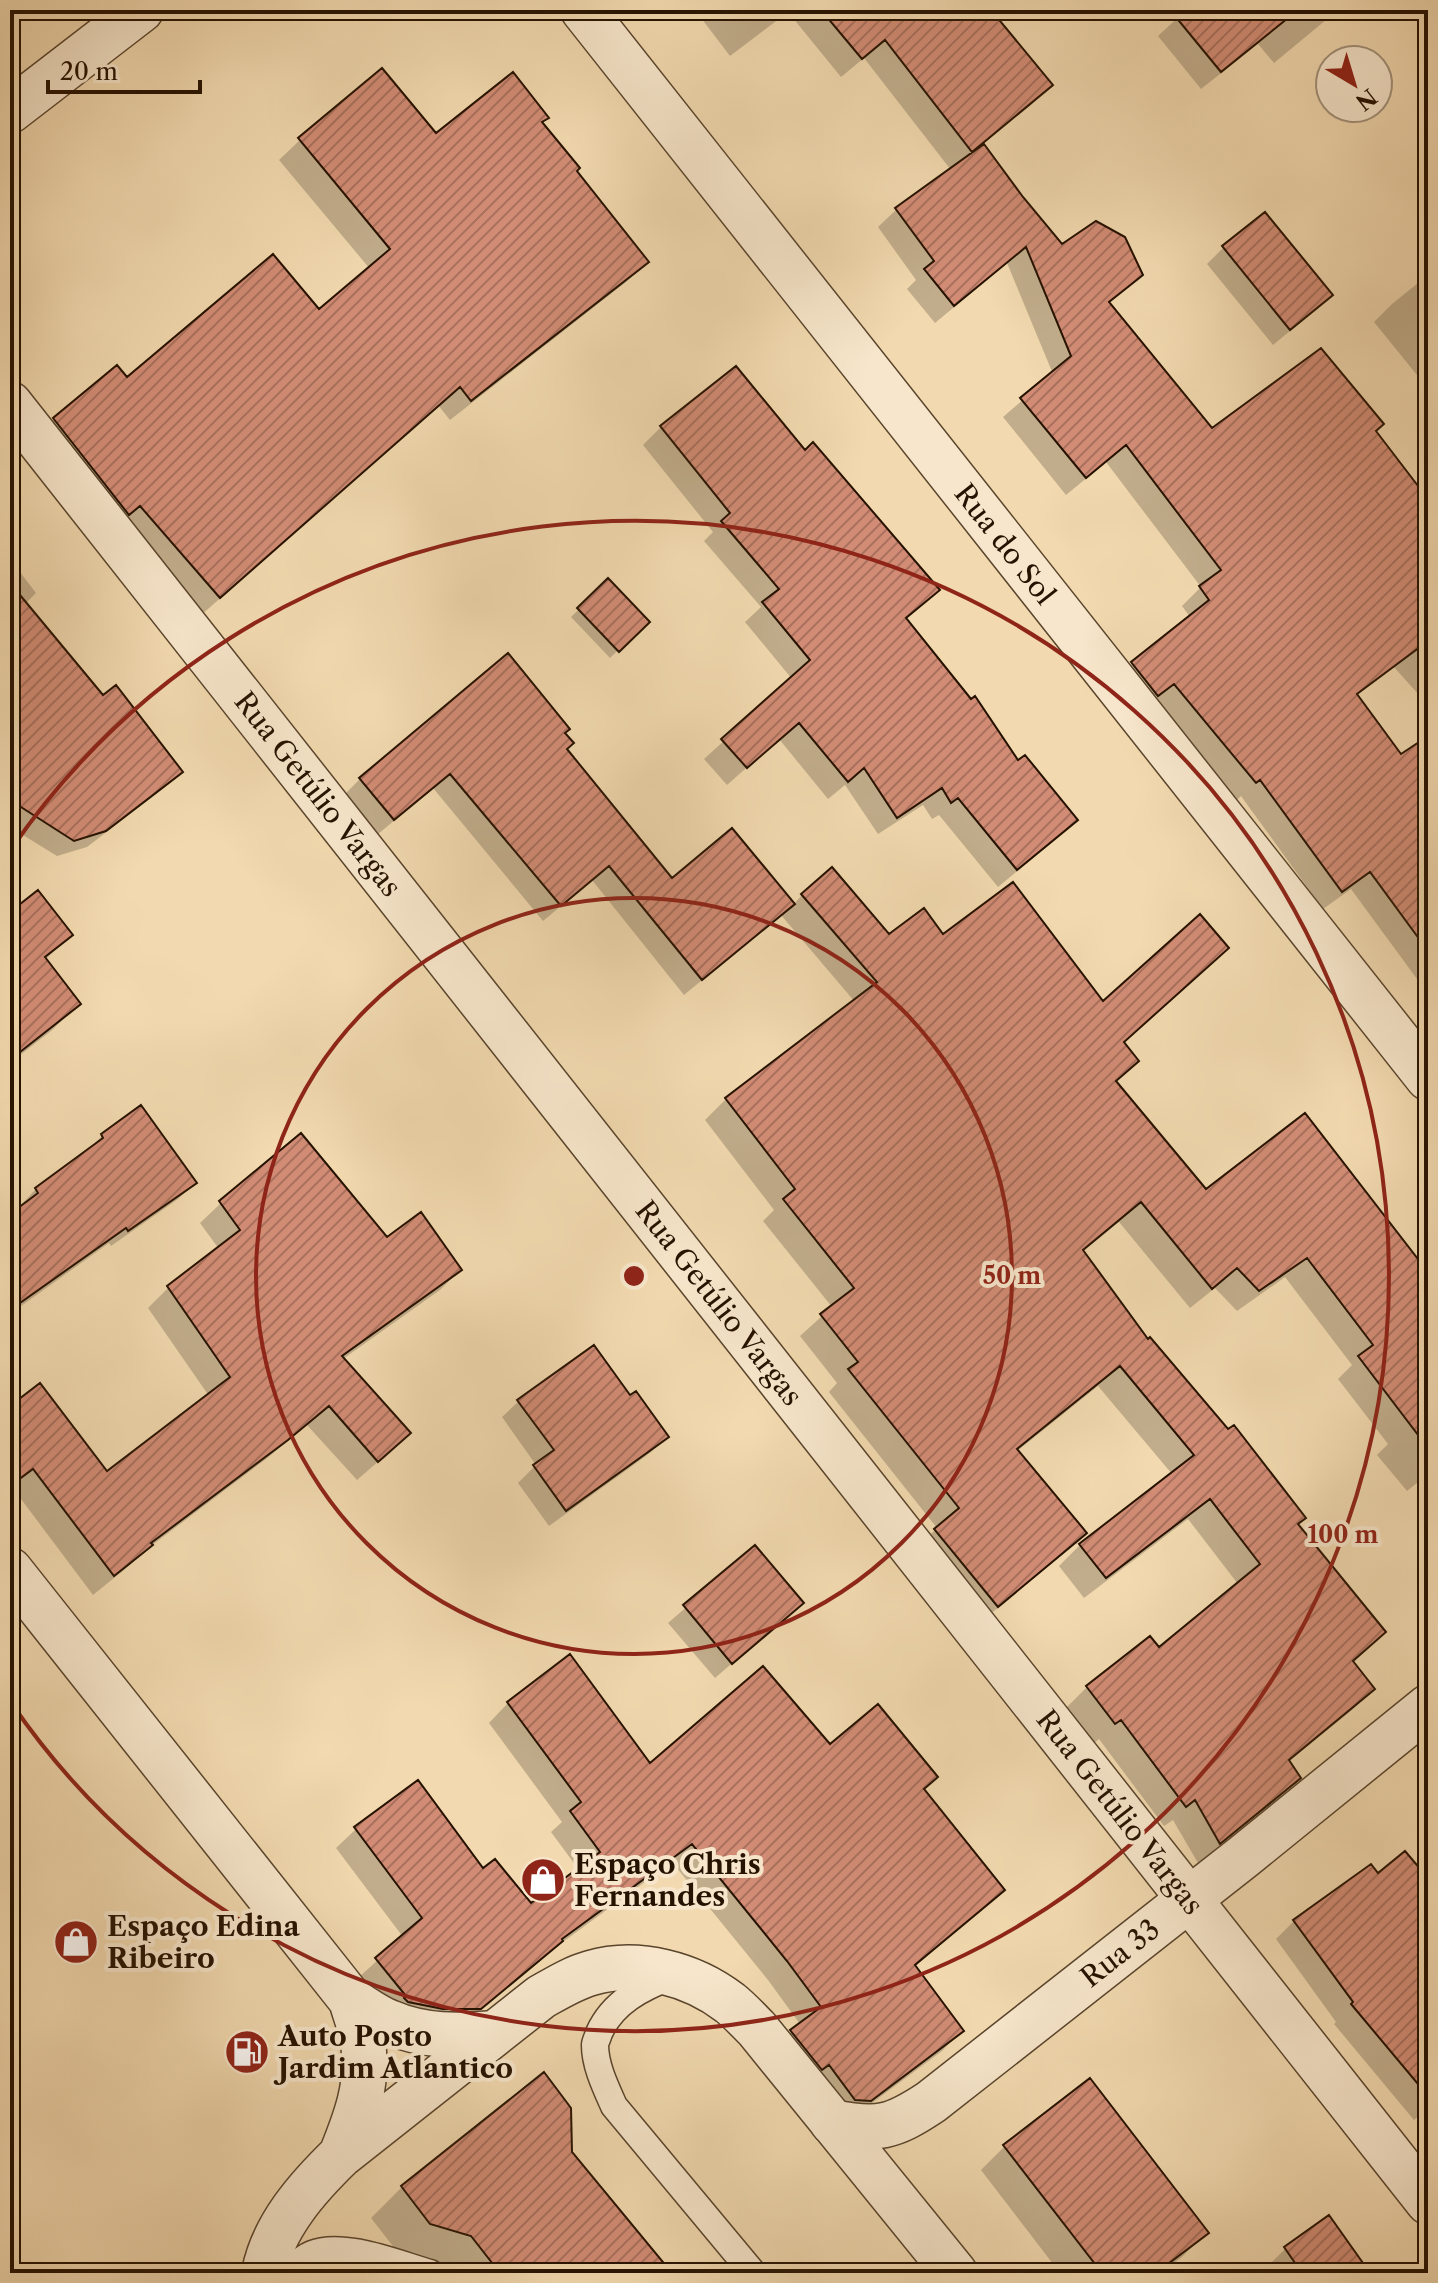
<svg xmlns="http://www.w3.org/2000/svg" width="1438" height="2283" font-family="'Libre Caslon Text',serif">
<defs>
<pattern id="building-hatch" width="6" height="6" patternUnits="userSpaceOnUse" patternTransform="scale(2)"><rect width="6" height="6" fill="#d28c75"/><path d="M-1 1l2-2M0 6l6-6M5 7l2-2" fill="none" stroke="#aa715e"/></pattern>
</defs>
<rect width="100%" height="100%" fill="#f2d9af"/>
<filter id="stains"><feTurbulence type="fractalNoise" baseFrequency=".0025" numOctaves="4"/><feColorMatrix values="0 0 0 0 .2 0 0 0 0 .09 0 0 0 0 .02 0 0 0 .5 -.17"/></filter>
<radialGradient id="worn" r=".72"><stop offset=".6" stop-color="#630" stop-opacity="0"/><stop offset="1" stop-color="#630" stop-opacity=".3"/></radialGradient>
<path fill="#0003" d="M695 10H988L1051 85 1031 105 982 145 1021 198 1062 247 1141 274 1108 304 1211 430 1374 431 1428 522V705L1243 499 1223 514 1400 757 1428 739V994L1351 889 1323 909 1241 796 1237 800 1155 700 1114 682 1132 664 1190 617 1182 606 1201 587 1106 462 1066 495 1003 417 1053 374 1007 263 935 323 907 289 916 280 878 227 897 209 951 170 864 58 841 77 788 12 730 56Z
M1186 10H1338L1274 63 1258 44 1201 89 1158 36Z
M540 123 646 262 626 282 450 420 438 405 199 617 34 439 54 419 126 380 319 312 370 269 279 160 300 140 435 135Z
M1223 248 1330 295 1314 311 1273 345 1207 264Z
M1428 275V375L1421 380 1374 322 1392 304Z
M661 427 805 453 937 590 905 620 1018 763 1075 820 1057 838 998 887 939 815 932 819 923 805 878 834 845 785 828 799 779 739 727 785 704 759 792 679 745 622 761 607 704 541 713 532 643 445Z
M10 559 36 593 25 604 103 698 180 771 164 788 87 847 57 856 10 827Z
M608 581 647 622 610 658 571 617Z
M563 734 565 749 672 880 793 905 802 895 888 937H943L1103 1004 1227 948 1123 1044 1137 1061 1115 1083 1205 1192 1428 1295V1474L1407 1491 1377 1455 1388 1444 1338 1379 1352 1365 1285 1277 1237 1311 1215 1288 1190 1308 1119 1222 1082 1252 1148 1342 1384 1632 1351 1663 1373 1689 1352 1710 1288 1762 1298 1778 1277 1799 1198 1863 1173 1820 1164 1826 1099 1739 1093 1744 1066 1708 1087 1687 1159 1650 1238 1584 1188 1519 1084 1598 1059 1566 1080 1545 1172 1474 1098 1386 1016 1452 1084 1533 1063 1554 976 1626 914 1551 937 1528 829 1392 837 1383 800 1336 832 1307 763 1221 774 1210 705 1120 726 1099 855 1002 781 915 684 995 592 880 543 921 433 788 377 835 344 795 360 779Z
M10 914 70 935 45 960 79 1004 51 1031 10 1063Z
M102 1136 195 1183 178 1199 111 1246 109 1243 10 1314V1217L21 1208 20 1206 36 1189 86 1152Z
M221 1203 386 1240 460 1270 440 1290 343 1359 388 1453 357 1480 307 1425 266 1459 147 1549 130 1565 93 1595 12 1487 10 1489V1409L107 1474 209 1396 148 1308 168 1288 219 1249 200 1223Z
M629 1398 667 1437 650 1453 549 1526 518 1483 536 1465 502 1417 519 1401Z
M755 1548 802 1603 715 1678 668 1623Z
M508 1703 650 1765 830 1747 936 1777 923 1790 1003 1889 983 1909 914 1967 961 2031 942 2051 849 2120 771 2051 800 2024 768 1980 672 1862 552 1950 459 2028H422L357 1979 403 1937 336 1848 356 1829 483 1871 531 1905 579 1870 551 1832 562 1822 489 1723Z
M1428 1863V2108L1414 2120 1334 2024 1336 2022 1276 1939 1294 1921 1378 1876 1418 1870Z
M543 2075 570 2153 669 2273H446L440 2266 399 2254 371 2218 402 2187Z
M1005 2146 1206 2233 1182 2257 1161 2273H1060L981 2170Z
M1329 2218 1367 2273H1274L1269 2265 1285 2249Z"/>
<path fill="url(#building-hatch)" stroke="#261200" stroke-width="2" d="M821 10H991L1053 85 972 152 885 40 862 59Z
M1170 10H1298L1221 72Z
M382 68 436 133 513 72 549 118 542 122 580 168 577 171 649 262 471 401 460 387 220 598 140 506 129 515 53 418 117 365 127 377 273 254 319 309 390 249 298 138Z
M984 144 1023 197 1062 244 1096 221 1125 237 1143 275 1109 302 1212 428 1321 348 1384 424 1376 431 1428 499V641L1357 694 1401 754 1428 736V951L1370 872 1342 892 1260 780 1256 783 1174 684 1158 696 1131 662 1209 600 1199 586 1221 570 1126 445 1086 478 1020 398 1071 356 1026 247 954 306 924 269 934 261 895 208Z
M1265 212 1333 295 1290 330 1222 246Z
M736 366 805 450 813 442 940 590 906 618 971 699 975 696 1018 760 1025 755 1078 820 1017 870 958 798 951 803 942 788 897 818 864 768 848 782 799 723 747 768 721 739 810 660 762 602 779 589 721 521 730 513 660 426Z
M608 578 650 622 619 652 577 608Z
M10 583 103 695 116 685 183 772 106 831 74 841 10 800Z
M508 653 570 729 565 733 574 743 567 749 672 878 732 828 795 904 702 980 609 866 561 906 450 774 394 820 359 778Z
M832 867 889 934 924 908 943 934 1013 882 1103 1001 1200 914 1229 948 1124 1042 1139 1061 1116 1081 1206 1189 1305 1113 1428 1272V1448L1358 1356 1373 1345 1307 1258 1259 1291 1237 1268 1212 1289 1141 1202 1083 1250 1148 1339 1150 1337 1228 1429 1234 1425 1306 1518 1298 1524 1386 1632 1353 1661 1375 1689 1289 1760 1301 1778 1220 1844 1195 1800 1186 1807 1121 1720 1115 1724 1086 1686 1150 1636 1159 1647 1260 1564 1210 1499 1106 1578 1079 1544 1194 1455 1120 1366 1017 1449 1087 1533 998 1607 934 1529 959 1508 848 1369 858 1362 820 1314 854 1288 783 1199 795 1189 725 1098 877 982 801 894Z
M38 890 73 935 45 957 81 1004 10 1060V912Z
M141 1105 197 1183 128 1231 126 1228 10 1310V1214L38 1193 35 1188 103 1138 101 1134Z
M301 1133 387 1237 421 1212 462 1270 342 1356 411 1433 378 1462 329 1406 288 1440 151 1543 153 1545 114 1576 33 1469 10 1486V1406L40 1383 107 1471 230 1377 167 1286 240 1230 219 1201Z
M594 1345 630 1395 636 1391 669 1437 566 1511 533 1465 554 1450 517 1400Z
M755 1545 804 1603 732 1664 683 1605Z
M570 1654 650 1763 763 1666 830 1744 878 1704 938 1777 924 1789 1005 1890 915 1965 964 2031 871 2101 855 2100 829 2065 822 2070 790 2030 821 2007 787 1961 692 1844 562 1939 563 1941 481 2009H443L408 2002 404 1998 406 1996 375 1958 422 1918 354 1827 418 1780 483 1868 495 1859 531 1903 600 1852 570 1811 581 1802 507 1702Z
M1405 1851 1428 1878V2096L1351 2004 1353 2002 1293 1920 1371 1864 1378 1873Z
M544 2072 571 2108 572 2152 672 2273H500L471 2236 430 2224 401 2186Z
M1090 2078 1209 2233 1156 2273H1102L1003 2145Z
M1329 2215 1370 2273H1302L1284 2247Z"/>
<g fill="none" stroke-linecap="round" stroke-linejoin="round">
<g stroke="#59442c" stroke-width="29">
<path id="service" d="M672 1976C641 1988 613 2002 599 2033 598 2037 595 2042 595 2045 595 2066 606 2088 614 2106L753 2273
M286 2273C293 2267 302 2258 312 2254 343 2241 398 2264 430 2273"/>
</g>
<g stroke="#59442c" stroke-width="47">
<path id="minor" d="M583 10 1428 1078
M10 404 1428 2202
M832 2122C878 2131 892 2128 931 2102L1243 1857 1428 1707"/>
</g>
<g stroke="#59442c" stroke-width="47">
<path id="tertiary" d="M10 111 141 10
M10 1570 351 2000C363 2007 376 2017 389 2022 423 2037 459 2036 495 2033
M341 2155C356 2118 369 2084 363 2043 361 2029 355 2014 351 2000
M264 2273C273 2226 308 2187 341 2155L541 1997C557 1988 573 1978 591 1973 638 1959 692 1974 730 2003 740 2011 748 2020 757 2029L955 2273"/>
</g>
<use href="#service" stroke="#f7e6cb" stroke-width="26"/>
<use href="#minor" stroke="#f7e6cb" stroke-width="44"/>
<use href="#tertiary" stroke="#f7e6cb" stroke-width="44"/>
</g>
<g fill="none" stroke="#8f2418" stroke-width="4">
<circle cx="634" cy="1276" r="378"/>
<path d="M12 848A755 755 0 1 1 12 1704"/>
</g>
<defs>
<g id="shop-disc" transform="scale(2.3)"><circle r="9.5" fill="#8f2418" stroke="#f7e6cb"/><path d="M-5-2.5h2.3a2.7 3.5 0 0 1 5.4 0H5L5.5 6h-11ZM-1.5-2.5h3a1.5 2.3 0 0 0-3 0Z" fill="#fff"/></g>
<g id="fuel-disc" transform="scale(2.3)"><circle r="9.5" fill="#8f2418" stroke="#f7e6cb"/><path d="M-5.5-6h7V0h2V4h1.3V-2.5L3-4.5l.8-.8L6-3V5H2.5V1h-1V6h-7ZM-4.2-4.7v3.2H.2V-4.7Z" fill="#fff"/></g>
</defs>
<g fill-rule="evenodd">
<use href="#shop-disc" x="543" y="1880"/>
<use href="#shop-disc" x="76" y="1942"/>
<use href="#fuel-disc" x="247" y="2052"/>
</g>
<g text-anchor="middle" stroke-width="8" stroke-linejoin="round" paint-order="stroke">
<g font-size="28" fill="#261200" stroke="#f7e6cb">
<text transform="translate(1005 544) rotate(52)" y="10">Rua do Sol</text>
<text transform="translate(318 794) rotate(52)" y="10">Rua Getúlio Vargas</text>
<text transform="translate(719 1303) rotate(52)" y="10">Rua Getúlio Vargas</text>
<text transform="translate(1120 1812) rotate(52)" y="10">Rua Getúlio Vargas</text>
<text transform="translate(1120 1953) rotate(-38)" y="10">Rua 33</text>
</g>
<g font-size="28" font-weight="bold" fill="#261200" stroke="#f7e6cb" text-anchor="start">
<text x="574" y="1874">Espaço Chris<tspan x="574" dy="32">Fernandes</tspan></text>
<text x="107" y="1936">Espaço Edina<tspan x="107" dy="32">Ribeiro</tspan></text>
<text x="278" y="2046">Auto Posto<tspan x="278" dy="32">Jardim Atlantico</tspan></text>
</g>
</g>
<circle cx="634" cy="1276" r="12" fill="#8f2418" stroke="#f7e6cb" stroke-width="4"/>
<g font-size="24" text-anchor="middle" font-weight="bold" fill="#8f2418" stroke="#f7e6cb" stroke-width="8" stroke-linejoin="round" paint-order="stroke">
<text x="1012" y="1284">50 m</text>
<text x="1343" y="1543">100 m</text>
</g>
<rect width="1438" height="2283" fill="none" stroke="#f2d9af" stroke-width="40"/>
<rect x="12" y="12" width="1414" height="2259" fill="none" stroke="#261200" stroke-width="4"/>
<rect x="20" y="20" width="1398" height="2243" fill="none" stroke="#261200" stroke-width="2"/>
<g transform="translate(1354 84) rotate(142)"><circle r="38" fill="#f7e6cb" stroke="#a3917a" stroke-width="2"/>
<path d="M0-6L14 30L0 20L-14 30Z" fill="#8f2418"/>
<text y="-12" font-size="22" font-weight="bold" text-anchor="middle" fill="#261200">N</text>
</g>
<path d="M48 80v12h152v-12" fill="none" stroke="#261200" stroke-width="4"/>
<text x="60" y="80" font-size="24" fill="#261200" stroke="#f7e6cb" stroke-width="6" paint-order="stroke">20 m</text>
<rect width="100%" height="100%" filter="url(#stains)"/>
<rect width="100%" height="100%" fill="url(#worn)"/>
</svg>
